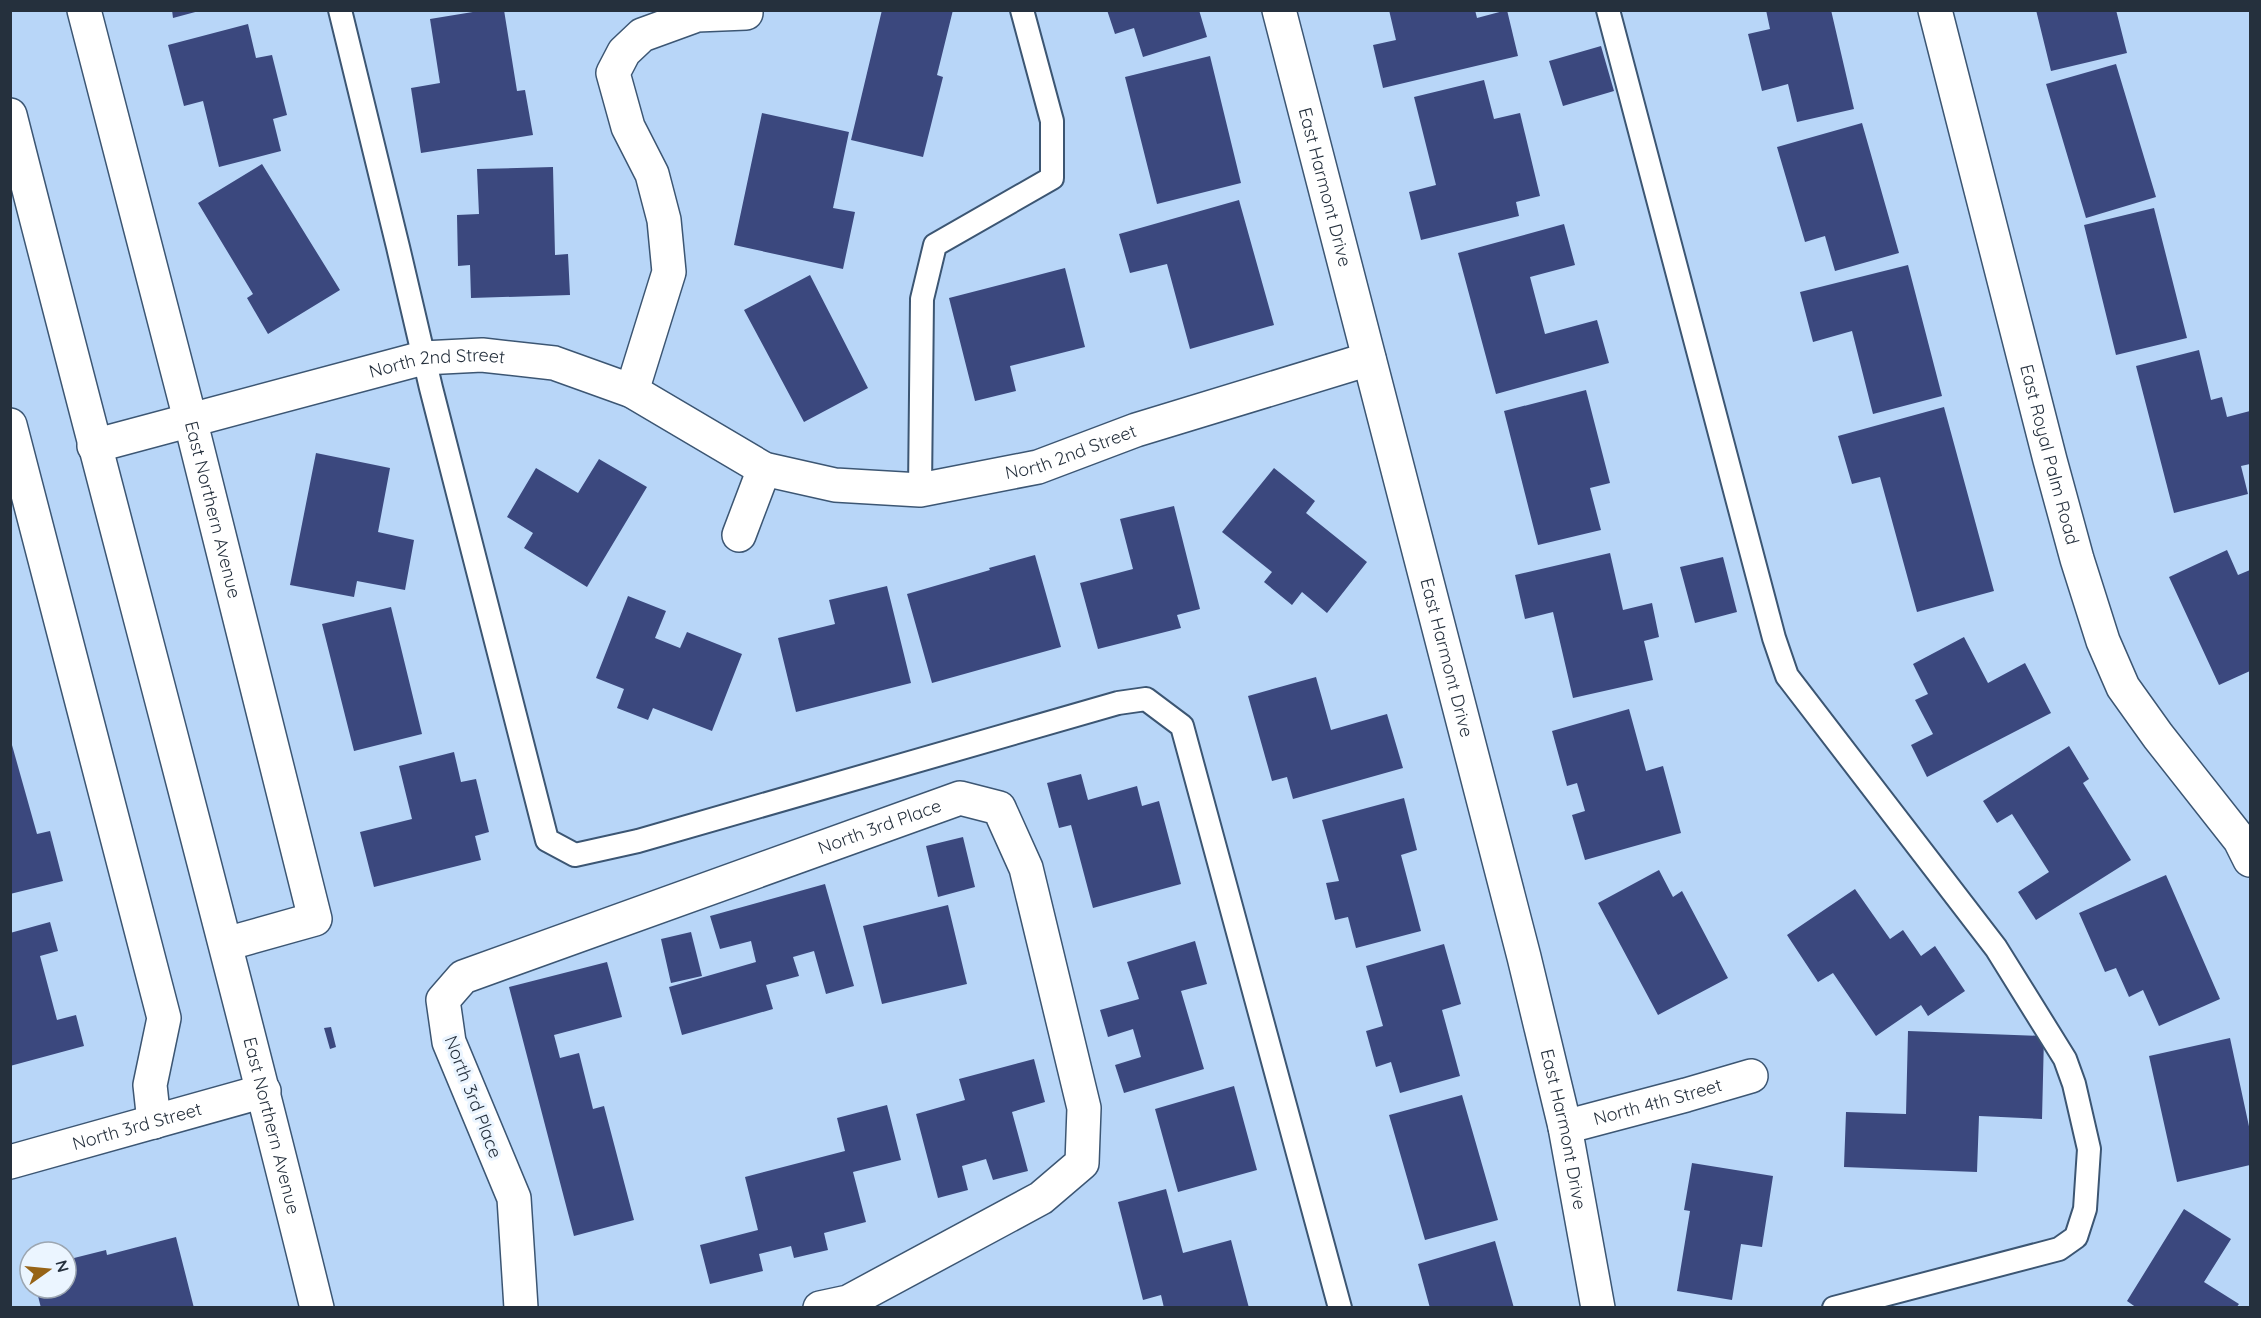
<svg xmlns="http://www.w3.org/2000/svg" width="2261" height="1318" font-family="Quicksand,sans-serif">
<rect width="100%" height="100%" fill="#b8d6f8"/>
<path fill="#3b487e" d="M172 10H199V11L173 18Z
M485 10H504L517 91 525 90 533 135 421 153 411 88 440 83 430 19Z
M882 10H953L937 75 943 77 923 157 851 140Z
M1107 10H1199L1207 37 1143 57 1134 28 1115 34Z
M1389 10H1475L1477 18 1507 10 1518 56 1383 88 1373 45 1396 40Z
M1766 10H1831L1854 109 1797 122 1788 84 1762 91 1748 34 1770 29Z
M2036 10H2116L2127 53 2051 71Z
M248 24 256 58 272 55 287 115 273 119 281 151 219 167 203 101 184 106 168 45Z
M1601 46 1614 91 1563 106 1549 61Z
M1210 56 1241 183 1157 204 1125 77Z
M2116 64 2156 197 2086 218 2046 84Z
M1484 80 1494 119 1520 113 1540 196 1516 202 1519 216 1421 240 1409 192 1436 185 1414 97Z
M762 113 849 132 833 208 855 212 843 269 734 245Z
M1862 123 1899 253 1835 271 1825 236 1805 242 1777 147Z
M262 164 340 290 268 334 247 298 253 294 198 203Z
M553 167 555 255 568 254 570 295 471 298 470 265 458 266 457 215 479 214 477 169Z
M1239 200 1274 325 1190 349 1167 264 1130 273 1119 234Z
M2154 208 2187 338 2116 355 2084 225Z
M1564 224 1575 265 1530 277 1545 334 1597 320 1609 363 1496 394 1458 253Z
M1908 265 1942 396 1873 414 1852 331 1813 342 1800 292Z
M1065 268 1085 347 1010 366 1016 391 975 401 949 298Z
M810 275 868 388 804 422 744 310Z
M2199 350 2211 400 2222 397 2227 417 2250 411V464L2241 466 2248 494 2174 513 2136 366Z
M1586 390 1610 483 1590 488 1601 530 1538 545 1504 411Z
M1944 407 1994 591 1917 612 1880 477 1852 484 1838 436Z
M316 453 390 468 378 532 414 540 405 590 357 581 354 597 290 585Z
M599 459 647 487 587 587 524 548 533 533 507 517 536 468 578 493Z
M1274 468 1315 501 1306 513 1367 562 1327 613 1302 592 1292 605 1264 582 1272 572 1222 532Z
M1174 506 1200 609 1177 615 1181 628 1098 649 1080 583 1133 569 1120 519Z
M2227 550 2238 575 2250 570V671L2219 685 2169 577Z
M1610 553 1623 610 1652 603 1659 637 1644 641 1653 680 1573 698 1553 612 1525 619 1515 575Z
M1035 555 1061 647 932 683 907 594 990 570 989 568Z
M1723 557 1737 612 1695 623 1680 567Z
M887 586 911 683 796 712 778 638 835 624 829 600Z
M628 596 666 611 655 638 680 648 687 632 742 654 712 731 653 708 648 720 617 708 624 689 596 678Z
M391 607 422 734 354 751 322 624Z
M1964 637 1988 683 2025 663 2051 713 1927 777 1911 745 1933 734 1915 700 1928 694 1913 664Z
M1316 677 1331 730 1387 714 1403 768 1293 799 1287 777 1272 781 1248 696Z
M1629 709 1646 771 1663 766 1681 833 1585 860 1572 815 1585 811 1577 783 1567 786 1552 731Z
M10 738 37 834 50 831 63 881 10 894Z
M2069 746 2089 779 2083 783 2131 860 2036 920 2018 892 2049 872 2012 814 1997 823 1983 801Z
M454 752 461 782 476 779 489 832 475 836 481 860 374 887 360 832 412 819 399 766Z
M1081 774 1088 800 1137 786 1142 806 1159 801 1181 884 1093 908 1071 825 1059 828 1047 783Z
M1404 798 1417 850 1401 855 1421 931 1356 948 1348 917 1335 920 1326 883 1339 881 1322 820Z
M963 837 975 887 938 897 926 846Z
M1659 870 1673 897 1682 891 1728 978 1658 1015 1598 903Z
M2166 875 2220 999 2159 1026 2143 990 2129 997 2116 968 2105 972 2079 913Z
M825 884 854 986 826 994 814 951 793 957 799 976 766 985 773 1009 682 1035 669 987 756 962 751 941 720 949 710 916Z
M1855 889 1890 939 1903 930 1921 956 1935 946 1965 991 1928 1016 1921 1005 1876 1036 1833 973 1818 982 1787 935Z
M948 905 967 984 882 1004 863 926Z
M50 922 58 951 40 956 57 1020 76 1015 84 1046 10 1066V933Z
M691 932 702 976 671 983 661 939Z
M1195 941 1207 984 1181 991 1204 1069 1124 1093 1115 1065 1141 1057 1133 1029 1108 1037 1100 1010 1139 999 1127 962Z
M1444 944 1461 1004 1442 1010 1460 1076 1400 1093 1391 1062 1376 1067 1366 1031 1383 1026 1366 966Z
M607 962 622 1017 554 1035 560 1058 579 1053 593 1109 604 1106 634 1220 574 1236 509 987Z
M331 1027 336 1047 330 1049 324 1028Z
M1908 1031 2044 1036 2042 1119 1979 1116 1977 1172 1844 1167 1846 1112 1906 1114Z
M2230 1038 2250 1131V1165L2177 1182 2149 1056Z
M1034 1059 1045 1102 1012 1112 1028 1171 993 1180 986 1159 962 1166 968 1190 938 1198 916 1114 965 1100 959 1079Z
M1234 1086 1257 1170 1178 1192 1155 1109Z
M1462 1095 1498 1220 1425 1240 1389 1115Z
M887 1105 901 1160 853 1172 866 1222 824 1233 828 1250 794 1258 791 1246 759 1254 763 1271 710 1284 700 1245 758 1230 745 1177 845 1151 837 1118Z
M1692 1163 1773 1176 1762 1247 1741 1244 1732 1300 1677 1291 1690 1211 1684 1210Z
M1166 1189 1183 1253 1231 1240 1249 1308H1164L1161 1295 1143 1300 1118 1202Z
M2184 1209 2231 1239 2204 1282 2239 1304 2236 1308H2137L2127 1301Z
M176 1237 194 1308H41L36 1288H66V1260L106 1250 107 1255Z
M1495 1241 1514 1308H1430L1418 1264Z"/>
<g fill="none" stroke-linecap="round" stroke-linejoin="round">
<g stroke="#3c5673" stroke-width="26">
<path id="lane" d="M340 10 398 247 431 388 547 840 575 855 638 841 1118 703 1146 699 1182 726 1340 1308
M1608 10 1774 638 1787 676 1996 948 2065 1059 2074 1084 2089 1149 2085 1209 2076 1237 2059 1249 1834 1308
M920 490 922 299 935 245 1052 178V121L1022 10"/>
</g>
<g stroke="#3c5673" stroke-width="36">
<g id="street">
<path id="s1" d="M84 10 190 419 315 919 226 944"/>
<path id="s2" d="M1279 10 1524 957 1565 1127 1598 1308"/>
<path id="s3" d="M1935 10 2050 460 2077 559 2103 641 2123 687 2158 736 2240 840 2250 860"/>
<path d="M632 391 669 272 664 220 652 174 628 127 613 73 624 52 642 35 697 15 746 13"/>
<path d="M10 425 164 1018 150 1085 154 1122"/>
<path id="s4" d="M94 446 423 358 482 355 554 363 632 391 764 469 835 485 920 490 1038 467 1136 430 1369 359"/>
<path d="M739 535 764 469"/>
<path id="s5" d="M1565 1127 1686 1095 1751 1076"/>
<path id="s6" d="M10 1162 264 1091"/>
<path id="s7" d="M521 1308 514 1198 449 1042 443 1000 463 977 960 798 999 808 1026 868 1084 1108 1082 1163 1041 1198 848 1302 820 1308"/>
</g>
</g>
<g stroke="#3c5673" stroke-width="36">
<g id="primary">
<path id="s8" d="M10 115C111 513 219 909 317 1308"/>
</g>
</g>
<use href="#lane" stroke="#fff" stroke-width="22"/>
<use href="#street" stroke="#fff" stroke-width="33"/>
<use href="#primary" stroke="#fff" stroke-width="33"/>
</g>
<g text-anchor="middle" stroke-width="6" stroke-linejoin="round" paint-order="stroke">
<g font-size="18" fill="#25303d" stroke="#ebf5ff">
<text dy="6" stroke="none"><textPath href="#s2" startOffset="183">East Harmont Drive</textPath></text>
<text dy="6" stroke="none"><textPath href="#s4" startOffset="354">North 2nd Street</textPath></text>
<text dy="6" stroke="none"><textPath href="#s4" startOffset="1022">North 2nd Street</textPath></text>
<text dy="6" stroke="none"><textPath href="#s3" startOffset="459">East Royal Palm Road</textPath></text>
<text dy="6" stroke="none"><textPath href="#s1" startOffset="516">East Northern Avenue</textPath></text>
<text dy="6" stroke="none"><textPath href="#s2" startOffset="669">East Harmont Drive</textPath></text>
<text dy="6" stroke="none"><textPath href="#s7" startOffset="795">North 3rd Place</textPath></text>
<text transform="translate(473 1097) rotate(69)" y="6">North 3rd Place</text>
<text dy="6" stroke="none"><textPath href="#s5" startOffset="96">North 4th Street</textPath></text>
<text dy="6" stroke="none"><textPath href="#s8" startOffset="1044">East Northern Avenue</textPath></text>
<text dy="6" stroke="none"><textPath href="#s6" startOffset="132">North 3rd Street</textPath></text>
<text dy="6" stroke="none"><textPath href="#s2" startOffset="1155">East Harmont Drive</textPath></text>
</g>
</g>
<rect width="2261" height="1318" fill="none" stroke="#25303d" stroke-width="24"/>
<g transform="translate(48 1270) rotate(75)"><circle r="28" fill="#ebf5ff" stroke="#9ca6b1" stroke-width="1.5"/>
<path d="M0-4.5L10 22L0 15L-10 22Z" fill="#966316"/>
<text y="-9" font-size="16" font-weight="bold" text-anchor="middle" fill="#25303d">N</text>
</g>
</svg>
